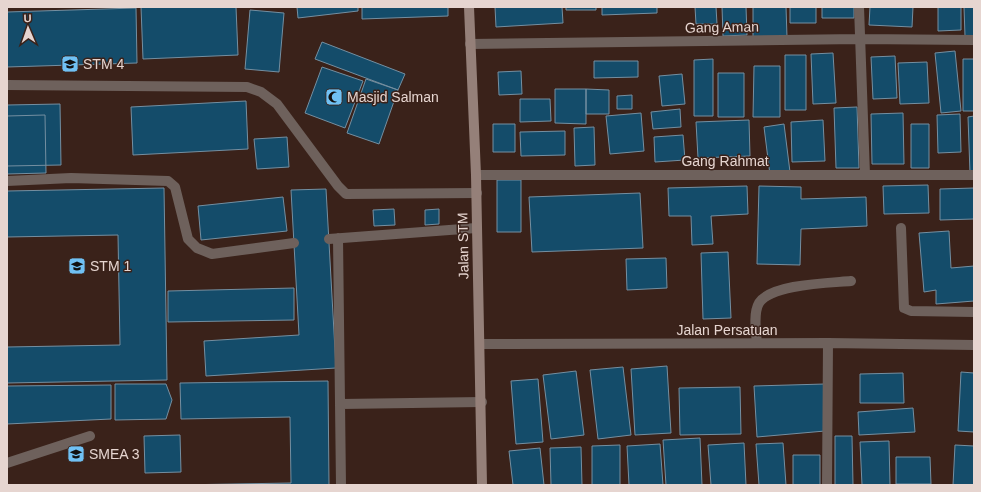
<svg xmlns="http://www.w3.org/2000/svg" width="981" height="492" font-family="Helvetica,sans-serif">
<rect width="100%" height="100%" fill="#3a221a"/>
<path fill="#144c6a" stroke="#748fa1" d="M141 7H236L238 55 143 59Z
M297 7H358V11L298 18Z
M362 7H448V16L362 19Z
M495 7H562L563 23 496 27Z
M566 7H596V10H566Z
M602 7H657V13L602 15Z
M695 7H716L717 24H696Z
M722 7H746L747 35 723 36Z
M753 7H786L787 37H753Z
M790 7H816V23H790Z
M822 7H854V18H822Z
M870 7H913L912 27 869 25Z
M938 7H961V30L938 31Z
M964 7H974V36H965Z
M136 8 137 63 7 67V12Z
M250 10 284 13 279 72 245 69Z
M322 42 405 74 398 90 315 59Z
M955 51 961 111 941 113 935 53Z
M833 53 836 103 813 104 811 54Z
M785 55H806V110H785Z
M895 56 897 98 873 99 871 57Z
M713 59V116H694V60Z
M963 59H974V111H963Z
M594 61H638V77L594 78Z
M927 62 929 103 900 104 898 63Z
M754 66H780V117H753Z
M322 67 363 81 345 128 305 113Z
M521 71 522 94 499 95 498 72Z
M718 73H744V117H718Z
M682 74 685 104 662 106 659 76Z
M366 79 398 90 379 144 347 133Z
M555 89H586V124L555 123Z
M586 89 609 90V114H586Z
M632 95V109H617V96Z
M520 99H550L551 121 520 122Z
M246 101 248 149 133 155 131 107Z
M60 104 61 165 7 166V105Z
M857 107 859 168H836L834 108Z
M680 109 681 127 653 129 651 112Z
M641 113 644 151 610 154 606 116Z
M903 113 904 164H872L871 114Z
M960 114 961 152 938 153 937 115Z
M45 115 46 173 7 174V116Z
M974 116V173H970L968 117Z
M749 120 750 156 698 158 696 122Z
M823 120 825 161 792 162 791 122Z
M493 124H515V152H493Z
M784 124 790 172 770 175 764 127Z
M911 124H929V168H911Z
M594 127 595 165 575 166 574 128Z
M565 131V155L521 156 520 132Z
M683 135 685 160 655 162 654 137Z
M287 137 289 167 257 169 254 139Z
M497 180H521V232H497Z
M928 185 929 213 884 214 883 186Z
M747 186 748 214 711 216 713 244 692 245 691 216H669L668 188Z
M759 186 801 187V199L866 197 867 226 801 229 800 265 757 264Z
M164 188 167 380 7 383V347L120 345 118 235 7 237V191Z
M974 188V219L940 220V189Z
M326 189 336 368 206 376 204 341 299 335 291 190Z
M640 193 643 248 532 252 529 197Z
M283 197 287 231 201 240 198 206Z
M394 209 395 225 374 226 373 210Z
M439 209V224L425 225V210Z
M949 231 951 268 974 266V301L936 304V290L924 292 919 233Z
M728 252 731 318 703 319 701 253Z
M666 258 667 288 627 290 626 259Z
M294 288V320L168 322V291Z
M667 366 671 433 635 435 631 369Z
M623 367 631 435 598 439 590 370Z
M576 371 584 435 551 439 543 375Z
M961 372 974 373V432L958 431Z
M903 373 904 403H860V374Z
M538 379 543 442 516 444 511 381Z
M328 381 329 485H177L291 483 290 417 181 419 180 383Z
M115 384H166L172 400 166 419 115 420Z
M825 384V431L757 437 754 386Z
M111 385V419L7 424V386Z
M740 387 741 434 680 435 679 388Z
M913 408 915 432 859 435 858 412Z
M180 435 181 472 145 473 144 436Z
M835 436H852L853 485H835Z
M700 438 702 485H666L663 440Z
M889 441 890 485H862L860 442Z
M744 443 746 485H711L708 445Z
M783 443 786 485H759L756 444Z
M660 444 663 485H629L627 446Z
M620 445V485H592V446Z
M955 445 974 446V485H953Z
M581 447 582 485H551L550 448Z
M540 448 544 485H513L509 451Z
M793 455H820V485H793Z
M896 457H930L931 484H896Z"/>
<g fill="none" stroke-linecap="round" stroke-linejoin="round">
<path stroke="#6e615c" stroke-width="10" d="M7 181 71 178 168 181 175 187 188 239 197 248 212 254 294 243
M901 228 904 308 911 311 974 312
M338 238 341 485
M329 239 476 228
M757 343C756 332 753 313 759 303 771 284 830 283 851 281
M341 404 482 402
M7 463 90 436"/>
<path stroke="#6e615c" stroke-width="10" d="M859 7 865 175
M470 44 859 39 974 40
M7 85 247 87 261 92 277 104 338 186 346 194 477 193
M476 175H974
M480 344 828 343 974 345
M827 485 828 343"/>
<path stroke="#958079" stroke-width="10" d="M469 7 476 175 482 485"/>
</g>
<defs>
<g id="school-square" transform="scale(0.9)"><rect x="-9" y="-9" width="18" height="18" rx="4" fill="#70c1f4" stroke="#3a221a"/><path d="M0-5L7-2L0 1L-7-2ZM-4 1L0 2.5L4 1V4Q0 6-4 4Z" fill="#111"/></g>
<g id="mosque-square" transform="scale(0.9)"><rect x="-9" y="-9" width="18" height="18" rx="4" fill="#70c1f4" stroke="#3a221a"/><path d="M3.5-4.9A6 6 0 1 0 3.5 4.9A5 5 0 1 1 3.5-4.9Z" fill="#111"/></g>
</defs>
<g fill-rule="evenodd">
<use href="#school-square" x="70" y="64"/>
<use href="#mosque-square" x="334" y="97"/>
<use href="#school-square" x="77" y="266"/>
<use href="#school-square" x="76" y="454"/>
</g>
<g text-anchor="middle" stroke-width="3" stroke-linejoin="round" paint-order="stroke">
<g font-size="14" fill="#e6d5d0" stroke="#3a221a">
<text transform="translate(722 27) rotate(-1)" y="5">Gang Aman</text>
<text x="725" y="166">Gang Rahmat</text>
<text transform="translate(463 246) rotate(-91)" y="5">Jalan STM</text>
<text x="727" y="335">Jalan Persatuan</text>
</g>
<g font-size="14" fill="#e6d5d0" stroke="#3a221a" text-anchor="start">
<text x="83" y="69">STM 4</text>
<text x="347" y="102">Masjid Salman</text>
<text x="90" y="271">STM 1</text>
<text x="89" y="459">SMEA 3</text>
</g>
</g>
<rect width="981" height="492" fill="none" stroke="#e6d5d0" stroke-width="16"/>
<g transform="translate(28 28) rotate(358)" stroke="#3a221a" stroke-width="3" paint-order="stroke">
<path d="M0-3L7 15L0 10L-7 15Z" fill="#e6d5d0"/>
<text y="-6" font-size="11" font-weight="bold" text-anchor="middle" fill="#e6d5d0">U</text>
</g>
</svg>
